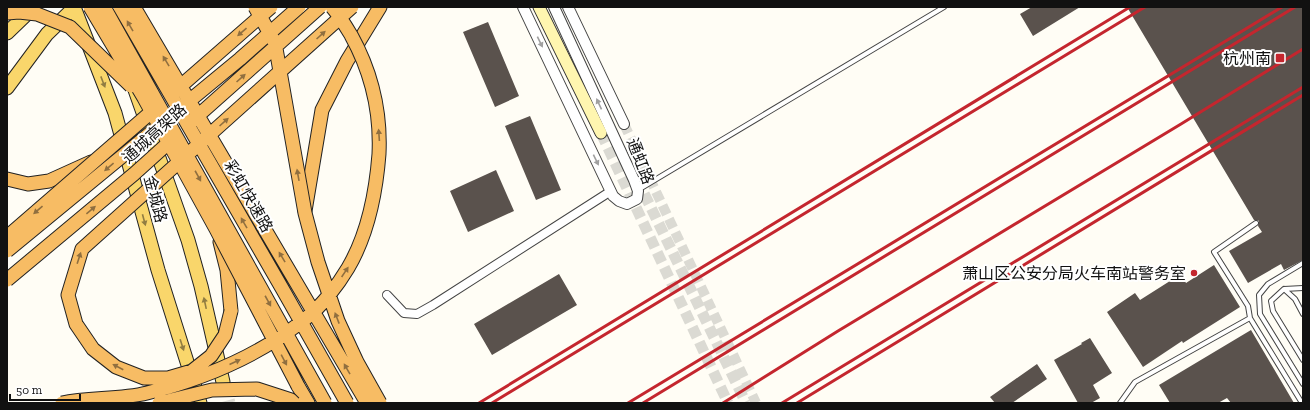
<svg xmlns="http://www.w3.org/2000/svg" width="1310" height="410" font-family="'Zilla Slab','Noto Sans SC',serif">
<rect width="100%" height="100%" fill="#fffdf5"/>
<path fill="#5a524d" d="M1032 7H1080L1033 36 1020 14Z
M1127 7H1303V260L1284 270 1281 264 1248 283 1229 251 1262 232 1258 226 1259 221 1257 220H1254Z
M488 22 519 96 495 107 463 32Z
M530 116 561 190 536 200 505 126Z
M496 170 514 211 468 232 450 191Z
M1214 265 1240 307 1183 343 1182 341 1143 367 1107 312 1135 293 1140 300 1181 274 1186 283Z
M559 274 577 305 492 355 474 324Z
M1251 330 1294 403H1231L1227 398 1218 403H1170L1159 385Z
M1090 338 1112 373 1093 385 1100 398 1091 403H1078L1054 360 1082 344 1081 343Z
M1037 364 1047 379 1012 403H995L990 397Z"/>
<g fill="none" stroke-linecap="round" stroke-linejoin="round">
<path stroke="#dbdad3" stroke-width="10" stroke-dasharray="10 5" stroke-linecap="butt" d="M624 124 756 403"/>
<path stroke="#dbdad3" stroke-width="11" stroke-dasharray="11 5.5" stroke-linecap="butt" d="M601 133 728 403
M637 179 746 403"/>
<path stroke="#dbdad3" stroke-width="13" stroke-dasharray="13 6" stroke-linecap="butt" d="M223 382 229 403"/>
<g stroke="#444" stroke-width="6">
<path id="service" d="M638 190 944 7
M1303 263 1268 284 1259 295 1260 314 1303 384
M1303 288 1284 289 1271 301 1273 311 1303 360
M1284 289 1295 299 1303 314
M1250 318 1248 306 1214 252 1256 223
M1120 403 1135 382 1250 318 1302 403"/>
</g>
<g stroke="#444" stroke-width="10">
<path id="minor" d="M387 295 404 313 417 314 433 305 611 191"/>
</g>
<g stroke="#444" stroke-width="12">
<path id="tertiary" d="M523 7 613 196 619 201 627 204 637 199 638 191 634 180 554 7
M568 7 624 124"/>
</g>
<g stroke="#333" stroke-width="13">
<path id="secondary" d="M539 7 601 133"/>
</g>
<g stroke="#222" stroke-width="15">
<path id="primary" d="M74 7 115 113 158 270 200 403
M7 33 34 7
M134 87 188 240 201 286 223 382
M7 88 47 34 75 7"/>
</g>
<g stroke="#222" stroke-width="15">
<path id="trunk" d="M7 179 28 184 49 181 91 162
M305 211 322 110 347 61 380 7
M220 242 227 270 231 311
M298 386 308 403"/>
</g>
<use href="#service" stroke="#fff" stroke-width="4"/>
<use href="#minor" stroke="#fff" stroke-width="8"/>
<use href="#tertiary" stroke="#fff" stroke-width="10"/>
<use href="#secondary" stroke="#fff6b0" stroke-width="11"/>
<use href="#primary" stroke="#f9d66b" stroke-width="13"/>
<use href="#trunk" stroke="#f7bc64" stroke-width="13"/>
<path stroke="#c4262e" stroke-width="3" d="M479 403 1130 7
M492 403 1145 7
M628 403 1282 7
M643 403 1295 7
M723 403 838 331 1181 124 1303 49
M782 403 1303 87
M797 403 1303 95"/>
<g stroke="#222" stroke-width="15" stroke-linecap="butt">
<path id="trunk-bridge" d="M90 7 144 98 216 229 298 386
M104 7 325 403
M120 7 283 290 347 403
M134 7 367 403
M255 7 275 43 305 213 318 262 338 321 357 362 380 403
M7 13 19 12 37 14 70 27 131 86
M175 91 271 7
M183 106 240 59 299 7
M192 121 320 7
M7 237 157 107
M7 251 165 121
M7 280 134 174 175 137
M231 311 225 335 211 356 192 371 168 378H144L116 367 93 349 76 324 68 295 82 249 352 7
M62 403C89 397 119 400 147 393 203 379 260 355 305 319 321 307 338 285 348 268 368 234 376 193 379 154 381 112 371 71 351 35 345 25 339 15 332 7
M159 403 212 390 257 389 291 400 294 403"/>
</g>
<use href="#trunk-bridge" stroke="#f7bc64" stroke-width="13"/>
</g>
<defs><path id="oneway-solid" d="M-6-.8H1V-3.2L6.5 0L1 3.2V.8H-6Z"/></defs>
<g fill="#906f3f">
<use href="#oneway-solid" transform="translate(130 26) rotate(-120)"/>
<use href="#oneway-solid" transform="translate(242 32) rotate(139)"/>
<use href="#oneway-solid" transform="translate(321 35) rotate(-42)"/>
<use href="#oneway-solid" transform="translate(166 61) rotate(-121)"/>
<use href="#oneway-solid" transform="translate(241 78) rotate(-42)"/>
<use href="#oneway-solid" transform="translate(224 122) rotate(-42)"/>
<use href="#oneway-solid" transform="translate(379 135) rotate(-94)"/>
<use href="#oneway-solid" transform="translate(109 167) rotate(140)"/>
<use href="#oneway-solid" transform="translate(298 175) rotate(-100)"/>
<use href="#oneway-solid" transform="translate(198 176) rotate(61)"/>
<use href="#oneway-solid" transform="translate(38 210) rotate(139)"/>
<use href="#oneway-solid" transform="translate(91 210) rotate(-40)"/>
<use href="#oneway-solid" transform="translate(244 223) rotate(-120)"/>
<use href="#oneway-solid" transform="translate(282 257) rotate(-121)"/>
<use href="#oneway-solid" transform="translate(79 258) rotate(-72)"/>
<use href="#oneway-solid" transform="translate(345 272) rotate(-56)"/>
<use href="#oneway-solid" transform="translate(268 301) rotate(61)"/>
<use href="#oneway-solid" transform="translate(337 318) rotate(-111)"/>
<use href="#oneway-solid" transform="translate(284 360) rotate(62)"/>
<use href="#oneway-solid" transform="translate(235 362) rotate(-24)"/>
<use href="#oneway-solid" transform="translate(118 367) rotate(-152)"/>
<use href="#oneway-solid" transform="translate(347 369) rotate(-120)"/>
</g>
<g fill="#a0a0a0">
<use href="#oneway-solid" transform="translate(540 42) rotate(64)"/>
<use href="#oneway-solid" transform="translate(599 104) rotate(-115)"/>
<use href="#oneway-solid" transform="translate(596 160) rotate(64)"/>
</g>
<g fill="#917d42">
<use href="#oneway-solid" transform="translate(103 82) rotate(69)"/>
<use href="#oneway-solid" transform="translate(144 220) rotate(75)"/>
<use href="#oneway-solid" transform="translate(205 303) rotate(-102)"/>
<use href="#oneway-solid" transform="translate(182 345) rotate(72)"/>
</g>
<g fill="#c4262e" stroke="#fff" stroke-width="1.5">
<rect x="1275" y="53" width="10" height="10" rx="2"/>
<circle cx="1194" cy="273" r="4"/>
</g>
<g text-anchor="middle" stroke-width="4" stroke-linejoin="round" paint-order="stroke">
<g font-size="16" fill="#111" stroke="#fff" text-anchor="end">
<text x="1271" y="64">杭州南</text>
<text x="1186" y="279">萧山区公安分局火车南站警务室</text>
</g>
<g font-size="16" fill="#111" stroke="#fff">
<text transform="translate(154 133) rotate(-42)" y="6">通城高架路</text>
<text transform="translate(641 161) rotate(69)" y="6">通虹路</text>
<text transform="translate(249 196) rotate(60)" y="6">彩虹快速路</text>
<text transform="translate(156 199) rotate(75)" y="6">金城路</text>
</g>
</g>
<rect width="1310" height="410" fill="none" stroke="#111111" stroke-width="16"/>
<path d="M10 394v6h70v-6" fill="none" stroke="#111111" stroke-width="2"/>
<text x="16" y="394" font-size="12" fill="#111111" stroke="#ffffff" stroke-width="3" paint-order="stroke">50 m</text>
</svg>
